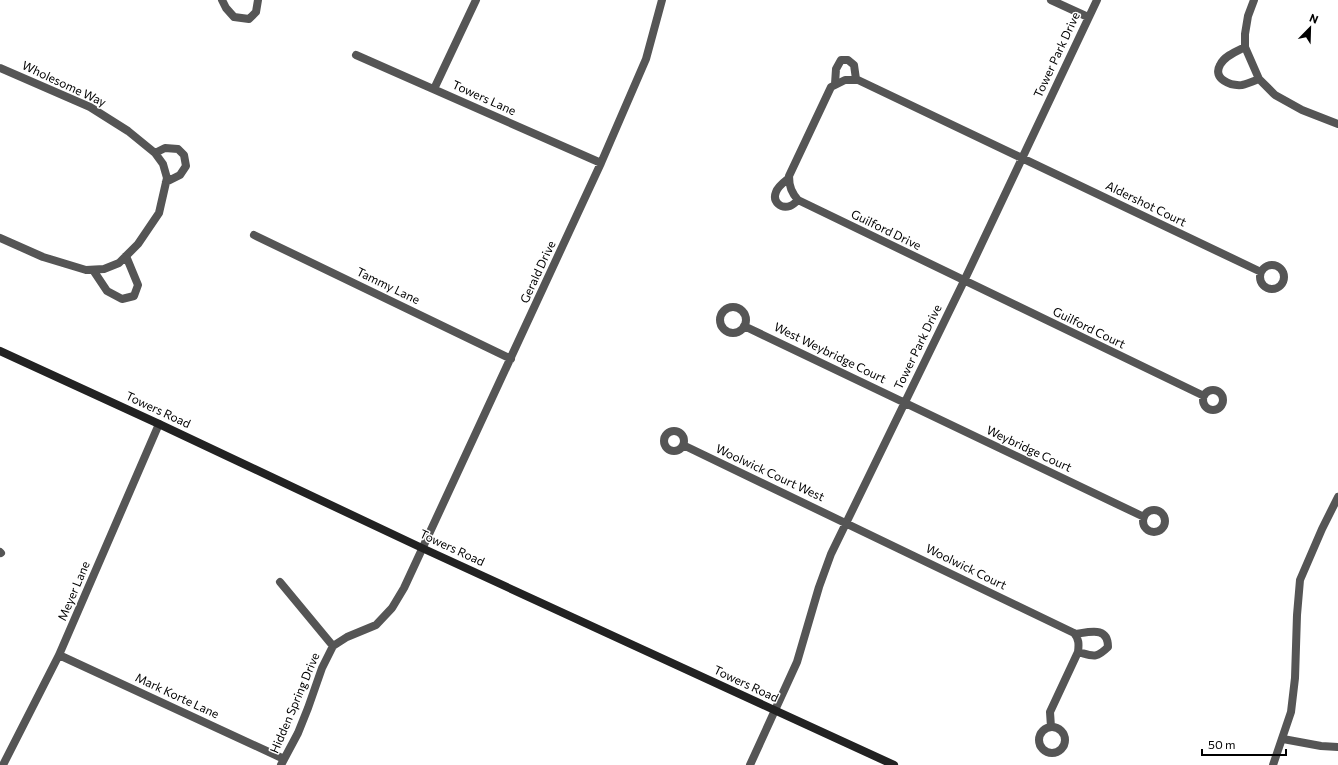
<svg xmlns="http://www.w3.org/2000/svg" width="1338" height="765" font-family="Commissioner,sans-serif">
<rect width="100%" height="100%" fill="#fff"/>
<g fill="none" stroke-linecap="round" stroke-linejoin="round">
<path stroke="#555" stroke-width="8" d="M222 0 226 8 234 17 249 19 256 12 258 0
M1051 0 1088 17
M1254 0 1248 16 1245 34V47L1259 79 1275 95 1302 110 1338 124
M1245 47C1237 51 1224 56 1220 65 1212 79 1231 86 1242 85 1247 84 1254 81 1259 79
M356 55 601 163
M0 68 90 107 128 131 155 153 163 164 167 178 159 213 138 244 119 263 104 269 86 270 43 257 0 238
M835 84 836 69 841 60H848L854 65 856 79
M434 89 476 0
M155 153 165 148 178 149 184 155 186 166 180 175 166 182
M789 178C784 182 778 186 776 192 772 202 781 209 790 206 793 205 796 202 798 200
M254 235 511 359
M1260 277a12 12 0 1 1 24 0a12 12 0 1 1-24 0Z
M93 270 107 291 122 299 134 296 138 285 126 256
M720 320a13 13 0 1 1 26 0a13 13 0 1 1-26 0Z
M744 326 1144 517
M1203 400a10 10 0 1 1 20 0a10 10 0 1 1-20 0Z
M1204 396 798 200C792 193 789 187 789 176L831 87 845 80H858L1261 272
M664 441a10 10 0 1 1 20 0a10 10 0 1 1-20 0Z
M683 445 1074 633C1079 639 1079 644 1078 652L1050 712 1051 727
M1143 521a11 11 0 1 1 22 0a11 11 0 1 1-22 0Z
M0 552 1 553
M280 582 333 646
M1075 634C1090 632 1108 626 1108 647 1096 659 1093 656 1078 652
M59 655 284 759
M1039 740a13 13 0 1 1 26 0a13 13 0 1 1-26 0Z
M1283 739 1321 746 1338 747
M3 765 59 655 159 424
M281 765 298 733 308 708 322 668 333 646 347 637 376 625 392 608 404 588 601 163 646 59 662 0
M750 765 797 662 819 587 831 554 964 281 1097 0"/>
<path stroke="#555" stroke-width="8" d="M1273 765 1291 712 1295 678 1297 615 1300 580 1322 529 1338 497"/>
<path stroke="#222" stroke-width="8" d="M0 351 159 424 422 548 894 765"/>
</g>
<g text-anchor="middle" stroke-width="3" stroke-linejoin="round" paint-order="stroke">
<g font-size="12" fill="#000" stroke="#fff">
<text transform="translate(1057 55) rotate(-65)" y="4">Tower Park Drive</text>
<text transform="translate(64 84) rotate(25)" y="4">Wholesome Way</text>
<text transform="translate(484 98) rotate(24)" y="4">Towers Lane</text>
<text transform="translate(1146 204) rotate(26)" y="4">Aldershot Court</text>
<text transform="translate(886 230) rotate(26)" y="4">Guilford Drive</text>
<text transform="translate(538 272) rotate(-65)" y="4">Gerald Drive</text>
<text transform="translate(388 286) rotate(26)" y="4">Tammy Lane</text>
<text transform="translate(1089 328) rotate(26)" y="4">Guilford Court</text>
<text transform="translate(918 347) rotate(-64)" y="4">Tower Park Drive</text>
<text transform="translate(830 353) rotate(26)" y="4">West Weybridge Court</text>
<text transform="translate(158 410) rotate(25)" y="4">Towers Road</text>
<text transform="translate(1029 449) rotate(25)" y="4">Weybridge Court</text>
<text transform="translate(770 473) rotate(25)" y="4">Woolwick Court West</text>
<text transform="translate(452 548) rotate(25)" y="4">Towers Road</text>
<text transform="translate(966 567) rotate(26)" y="4">Woolwick Court</text>
<text transform="translate(74 591) rotate(-67)" y="4">Meyer Lane</text>
<text transform="translate(746 684) rotate(25)" y="4">Towers Road</text>
<text transform="translate(177 696) rotate(25)" y="4">Mark Korte Lane</text>
<text transform="translate(295 703) rotate(-67)" y="4">Hidden Spring Drive</text>
</g>
</g>
<g transform="translate(1310 28) rotate(23)" stroke="#ffffff" stroke-width="3" paint-order="stroke">
<path d="M0-3L7 15L0 10L-7 15Z" fill="#000000"/>
<text y="-6" font-size="11" font-weight="bold" text-anchor="middle" fill="#000000">N</text>
</g>
<path d="M1202 749v6h84v-6" fill="none" stroke="#000000" stroke-width="2"/>
<text x="1208" y="749" font-size="12" fill="#000000" stroke="#ffffff" stroke-width="3" paint-order="stroke">50 m</text>
</svg>
